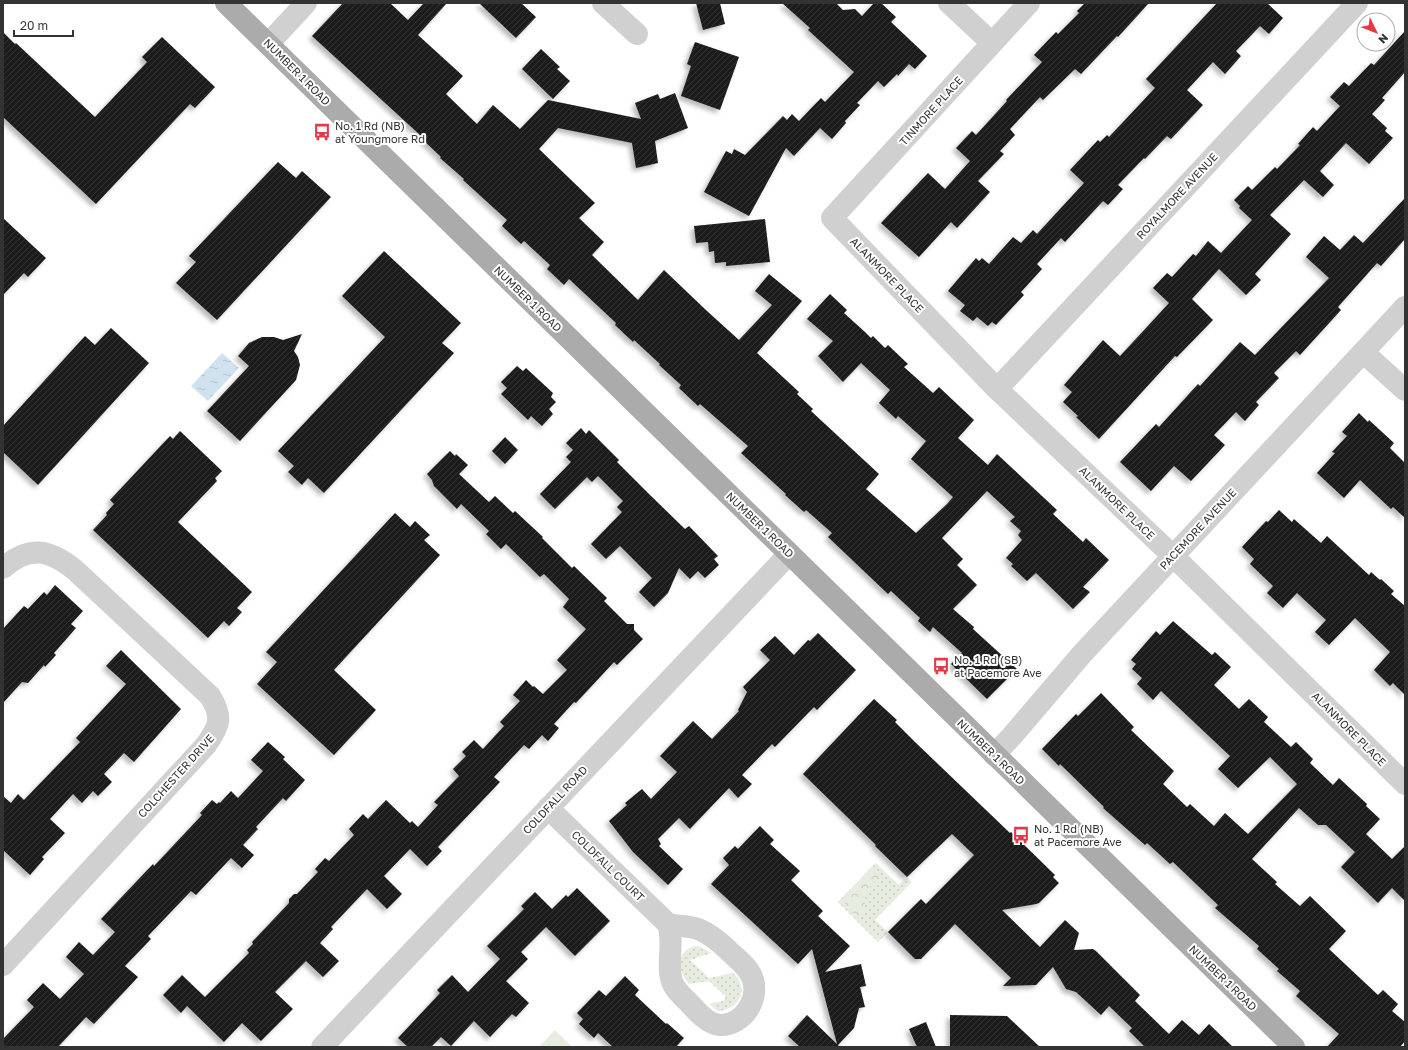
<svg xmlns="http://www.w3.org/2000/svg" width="1408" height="1050" font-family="'Golos Text',sans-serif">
<defs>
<pattern id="grass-dots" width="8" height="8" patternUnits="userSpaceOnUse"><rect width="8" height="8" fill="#e6ecdf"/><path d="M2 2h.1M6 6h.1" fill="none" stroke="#c6cbc0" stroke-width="1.8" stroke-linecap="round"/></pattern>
<pattern id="park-crowns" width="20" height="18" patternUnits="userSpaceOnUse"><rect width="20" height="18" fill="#e6ecdf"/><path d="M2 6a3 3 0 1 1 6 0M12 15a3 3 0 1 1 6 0" fill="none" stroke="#c6cbc0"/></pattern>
<pattern id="water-ripples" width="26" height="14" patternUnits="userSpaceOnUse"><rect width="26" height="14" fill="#cfe2ee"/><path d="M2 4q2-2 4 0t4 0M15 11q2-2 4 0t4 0" fill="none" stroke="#b2c2cd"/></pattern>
<pattern id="building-hatch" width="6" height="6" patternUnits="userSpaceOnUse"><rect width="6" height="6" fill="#1a1a1a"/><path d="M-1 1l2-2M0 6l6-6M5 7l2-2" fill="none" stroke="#333"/></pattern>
<filter id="shadow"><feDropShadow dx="-3.5" dy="3.5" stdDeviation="2" flood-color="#0004"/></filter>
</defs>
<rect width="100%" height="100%" fill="#fff"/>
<path fill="url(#grass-dots)" d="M876 863 899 885 907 877 912 882 875 920 888 932 878 942 838 902Z
M695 946 701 947 711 953 690 960 709 978 733 973C750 989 740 1009 718 1011L709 1004 723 1001 725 999V996L709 981 689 984C678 970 674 953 695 946Z"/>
<path fill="url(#park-crowns)" d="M871 867 880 876 866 891 864 911C855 920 843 906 844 897Z"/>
<path fill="#e6ecdf" d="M555 1030 572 1047H539Z"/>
<path fill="url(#water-ripples)" d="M222 353 239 368 208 401 191 386Z"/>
<path fill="url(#building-hatch)" filter="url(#shadow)" d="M343 3H390L408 20 424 3H447L418 35 463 76 446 94 477 124 493 105 520 129 548 100 641 119 635 103 658 94 660 99 675 93 688 128 655 141 658 163 636 168 632 143 558 128 539 149 595 203 579 218 604 242 592 255 638 300 664 270 707 311 739 340 772 305 755 291 769 274 802 301 757 353 799 392 797 394 813 409 811 411 879 474 866 489 916 533 947 504 953 497 911 459 926 441 898 416 896 419 879 403 890 390 861 363 843 382 818 356 833 341 807 319 830 294 847 310 844 313 865 332 871 338 873 336 885 348 888 345 908 364 904 367 933 393 939 387 974 420 958 438 988 465 997 454 1057 510 1053 514 1083 542 1086 538 1109 560 1083 587 1090 592 1073 609 1036 573 1027 581 1011 566 1013 564 1006 558 1022 540 1018 535 1021 531 1010 521 1015 517 987 491 942 538 963 559 957 565 977 585 953 609 974 627 973 629 1017 669 987 699 951 664 962 653 933 627 930 632 918 621 920 618 891 591 888 594 828 537 832 533 806 510 804 512 785 495 786 494 741 453 748 446 700 404 698 406 679 388 681 385 659 365 660 364 634 340 633 342 615 325 616 323 569 279 564 285 547 269 550 265 524 241 521 244 502 226 507 220 463 180 464 179 440 158 441 157 419 136 420 135 312 36Z
M479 3H521L536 17 516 38Z
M696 3H720L725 24 703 30Z
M782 3H836L843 10 855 9 862 16 874 3H881L896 17 891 22 927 56 915 69 909 64 898 76 897 74 884 87 878 81 857 103 860 105 845 121 846 123 832 139 820 128 794 156 786 148 749 216 704 192 726 151 732 154 734 149 745 155 783 116 787 120 792 114 799 121 821 98 825 102 854 72 808 30 810 28Z
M1085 3H1149L1118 37 1117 36 1081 74 1075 69 1043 100 1040 97 1010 129 1015 135 1000 151 1004 154 978 181 990 192 957 228 951 222 919 257 881 223 928 173 945 189 970 161 956 148 972 131 976 135 1007 101 1006 100 1042 62 1034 55 1056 32 1058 34 1079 13 1077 11Z
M1217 3H1267L1283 18 1269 34 1260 26 1236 51 1241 56 1225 74 1213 62 1187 90 1203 105 1171 139 1167 136 1145 159 1144 158 1118 185 1123 189 1108 205 1103 201 1065 242 1061 238 1037 264 1042 269 1021 292 1024 295 996 325 992 322 988 326 977 317 973 321 960 311 965 305 948 291 976 258 979 261 982 258 989 264 1013 237 1021 243 1033 230 1037 234 1084 183 1070 170 1098 140 1100 142 1107 135 1109 137 1155 88 1146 79Z
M1405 31V72L1382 98 1385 100 1372 114 1387 128 1385 131 1393 138 1369 164 1346 143 1320 171 1334 185 1323 197 1304 180 1270 215 1291 234 1255 274 1261 280 1246 295 1219 269 1192 299 1213 320 1177 357 1175 356 1099 439 1076 417 1078 416 1063 402 1072 392 1064 385 1103 340 1120 356 1146 328 1169 303 1153 288 1167 273 1172 277 1193 254 1196 256 1208 241 1221 253 1252 220 1239 208 1240 206 1234 200 1248 186 1252 190 1275 167 1277 169 1300 145 1298 144 1313 127 1317 131 1340 106 1330 97 1344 82 1349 86 1371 63 1374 65Z
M3 32 15 44 16 43 95 117 147 62 142 57 162 37 215 87 195 108 190 104 96 204 3 117Z
M695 42 739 57 720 110 681 96 691 66 687 64Z
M541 49 560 67 557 69 570 81 553 99 522 69Z
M278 162 296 178 302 171 331 197 217 320 176 283 196 262 189 256Z
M1405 198V239L1381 266 1377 263 1338 307 1341 310 1300 355 1296 351 1274 373 1279 378 1256 402 1259 405 1245 421 1236 412 1214 435 1225 445 1191 481 1174 466 1151 491 1120 462 1156 424 1159 427 1198 384 1200 386 1240 342 1255 355 1329 278 1306 257 1324 236 1340 250 1354 235 1363 243Z
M3 218 46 258 28 277 24 273 3 295Z
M765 219 770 262 726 266V262L715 263 714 251 709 252 708 242 696 243 694 226Z
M384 251 461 323 442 343 454 353 324 493 308 478 302 485 288 472 294 466 278 451 385 337 342 296Z
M111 328 149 363 38 485 3 452V426L85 336 95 345Z
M302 334 294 351 298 357 300 365 296 380 240 441 207 411 249 366 238 356 249 343 262 337H274L283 340Z
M517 366 523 371 526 368 553 393 551 397 556 402 549 409 553 414 542 426 531 416 528 420 501 394 507 388 501 382Z
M1359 413 1368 422 1369 420 1394 443 1390 448 1405 463V518L1393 507 1391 509 1360 480 1344 498 1317 473 1335 453 1332 452 1347 436 1342 432Z
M581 428 586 434 589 430 619 460 617 462 649 494 685 529 689 526 718 556 714 559 719 565 705 578 698 571 690 579 679 568 668 593 654 607 639 592 652 578 620 546 606 559 591 544 622 512 617 507 623 501 598 476 592 482 587 477 555 509 540 494 571 462 566 457 573 450 566 443Z
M180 431 222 471 215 478 217 481 178 522 252 592 237 608 242 612 229 626 224 621 208 638 93 530 107 515 106 513 114 504 110 500 170 436 173 439Z
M505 437 518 450 505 464 492 451Z
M450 451 455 456 456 454 468 465 459 474 489 502 495 496 513 513 515 511 543 537 542 538 572 568 574 566 607 598 604 601 627 624H634V630L643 639 617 665 614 662 576 703 574 702 554 724 559 728 548 741 542 735 529 749 524 745 494 777 500 782 438 847 442 851 427 866 410 849 384 876 402 894 387 909 367 889 331 927 333 929 320 943 339 961 323 977 306 961 275 992 293 1009 261 1041 242 1023 224 1042 187 1006 181 1013 163 995 182 975 205 997 249 953 247 950 253 944 252 942 289 903V899L294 894H297L318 872 315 869 325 858 329 861 354 835 349 829 363 814 368 819 386 800 410 823 412 821 418 827 438 805 434 802 459 776 453 769 466 756 462 752 474 740 483 749 504 726 500 722 520 701 513 695 526 680 533 687 534 686 543 694 567 670 557 660 586 629 563 607 569 599 544 574 540 577 506 544 501 549 486 534 489 531 461 504 457 509 434 486 432 480 427 474Z
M1279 510 1292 522 1294 519 1321 543 1327 536 1369 575 1371 572 1380 580 1381 579 1394 591 1391 594 1405 606V695L1393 683 1390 686 1374 670 1390 652 1355 618 1329 645 1315 632 1326 620 1297 593 1283 608 1267 593 1273 586 1250 564 1254 559 1242 547 1266 521 1268 522Z
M395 513 410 527 415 521 430 535 424 540 440 555 334 670 376 710 334 755 257 684 277 662 266 652Z
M55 585 83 611 71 624 76 628 54 653 56 655 45 667 44 665 28 683 22 682 3 703V629L24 606 28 609 44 592 47 595Z
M1173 621 1212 655 1215 652 1231 667 1214 685 1239 709 1249 699 1268 717 1264 722 1291 747 1296 742 1313 759 1310 763 1333 785 1339 778 1367 804 1366 806 1380 819 1366 834 1392 859 1405 846V901L1392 888 1378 903 1341 867 1355 852 1326 825H1318L1299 808 1252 859 1277 882 1275 884 1300 906 1310 896 1346 931 1329 949 1378 995 1383 990 1398 1004 1392 1011 1405 1022V1041L1400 1047H1327L1339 1034 1296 996 1300 991 1277 971 1279 969 1257 949 1259 946 1215 908 1218 905 1173 862 1170 864 1147 843 1145 845 1103 808 1104 807 1060 764 1059 766 1042 749 1076 714 1078 716 1101 693 1134 727 1131 730 1174 771 1163 784 1187 807 1190 804 1214 826 1225 813 1248 834 1297 784 1270 757 1238 788 1218 769 1230 756 1161 691 1153 700 1137 684 1142 678 1132 669 1136 664 1131 660 1156 631 1160 635Z
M818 633 856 670 817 710 814 707 775 747 772 744 742 775 752 784 738 798 729 788 690 829 679 818 658 839 661 844 659 846 683 869 668 885 633 852 609 821 627 805 625 803 642 789 651 799 677 772 660 756 693 721 712 739 739 711 738 710 747 692 743 687 770 660 760 650 775 636 794 655 808 640 810 641Z
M121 650 181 709 134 762 124 753 104 774 112 782 98 796 93 791 82 803 73 794 50 819 65 833 42 857 44 859 30 875 3 850V796L11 803 18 794 24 800 80 742 76 738 126 684 106 666Z
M874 699 897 720 895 722 915 742 1010 833 1011 832 1055 875 1053 877 1059 883 1039 903 1036 904 1002 910 1040 947 1065 920 1079 933 1074 950 1093 949 1096 951 1140 995 1135 1001 1169 1034 1182 1020 1199 1035 1209 1024 1233 1047H1145L1129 1031 1132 1028 1109 1006 1101 1015 1076 992 1066 989 1053 967 1036 985 1003 986 1011 978 955 924 921 959H915L888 932 921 899 926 904 974 855 952 834 907 877 875 846 876 845 803 774Z
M268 742 285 757 283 759 305 780 286 801 283 798 256 827 258 829 243 845 254 855 242 868 231 858 196 895 191 891 148 936 151 939 125 966 138 977 94 1024 86 1017 58 1047H3V1039L34 1007 27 1000 43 983 60 999 84 974 66 957 79 942 93 955 115 932 101 919 117 902 153 864 154 866 202 815 200 813 212 800 217 804 219 802 220 803 231 791 238 798 263 771 251 760Z
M760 826 774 840 770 844 800 871 791 880 823 911 818 916 850 946 825 972 861 964 866 986 860 987 865 1007 859 1008 854 1028 838 1045 840 1047H800L788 1036 807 1015 837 1044 812 949 798 964 711 884 729 865 723 858 735 846 738 849Z
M577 888 610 921 575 956 546 927 521 952 528 959 506 981 529 1003 516 1017 512 1014 490 1037 474 1021 451 1046 441 1037 431 1047H408L398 1038 440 993 437 990 452 975 468 992 500 959 487 946 524 909 521 906 535 892 552 909 566 895 568 897Z
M625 976 639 990 635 995 666 1024 667 1023 684 1038 676 1047H613L598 1033 594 1038 579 1024 583 1019 577 1013 599 990 606 996Z
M950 1015 1007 1016 1040 1047H950Z
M926 1022 936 1047H917L909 1029Z"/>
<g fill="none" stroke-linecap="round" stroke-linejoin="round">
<path stroke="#d0d0d0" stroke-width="22" d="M603 3 637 34
M949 3 992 43
M1029 3 832 218 997 389 1173 556 1405 784
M268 44 306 3
M1363 352 1405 390
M997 389 1357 3
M3 568C29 545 49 549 75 570L210 696C223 717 220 725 206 745L3 965
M994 755 1012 736 1082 654 1405 307
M548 808 668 924C678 926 689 926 698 929 711 934 721 943 730 952 738 960 750 968 753 980 759 1000 743 1025 721 1025 710 1025 700 1015 693 1007 687 1000 677 993 673 984 665 966 675 944 668 924
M322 1047 789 554"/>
<path stroke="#ababab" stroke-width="22" d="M226 3 1294 1047"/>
</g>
<defs>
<g id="bus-bare" transform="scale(1.38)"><path d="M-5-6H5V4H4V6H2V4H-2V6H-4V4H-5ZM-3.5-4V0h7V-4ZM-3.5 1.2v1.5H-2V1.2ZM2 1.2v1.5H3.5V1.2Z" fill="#e63946" stroke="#fff" stroke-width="2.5" paint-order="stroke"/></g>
</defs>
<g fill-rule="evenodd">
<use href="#bus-bare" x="322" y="132"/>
<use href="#bus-bare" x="941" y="666"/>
<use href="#bus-bare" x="1021" y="835"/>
</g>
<g text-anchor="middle" stroke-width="4" stroke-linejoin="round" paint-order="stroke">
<g font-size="11" fill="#333" stroke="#fff">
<text transform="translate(297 72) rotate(45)" y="4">NUMBER 1 ROAD</text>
<text transform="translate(931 111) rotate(-48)" y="4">TINMORE PLACE</text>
<text transform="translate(1177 196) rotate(-47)" y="4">ROYALMORE AVENUE</text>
<text transform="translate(887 275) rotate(46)" y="4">ALANMORE PLACE</text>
<text transform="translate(528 299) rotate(44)" y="4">NUMBER 1 ROAD</text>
<text transform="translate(1117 503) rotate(44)" y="4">ALANMORE PLACE</text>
<text transform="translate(760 525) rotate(44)" y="4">NUMBER 1 ROAD</text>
<text transform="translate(1198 529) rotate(-47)" y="4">PACEMORE AVENUE</text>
<text transform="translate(1349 729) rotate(45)" y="4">ALANMORE PLACE</text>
<text transform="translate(991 752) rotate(44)" y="4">NUMBER 1 ROAD</text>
<text transform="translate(176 776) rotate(-48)" y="4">COLCHESTER DRIVE</text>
<text transform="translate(555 800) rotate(-47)" y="4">COLDFALL ROAD</text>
<text transform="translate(608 866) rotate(44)" y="4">COLDFALL COURT</text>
<text transform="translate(1223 978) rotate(44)" y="4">NUMBER 1 ROAD</text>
</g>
<g font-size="11" fill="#333" stroke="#fff" text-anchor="start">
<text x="335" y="130">No. 1 Rd (NB)<tspan x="335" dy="13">at Youngmore Rd</tspan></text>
<text x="954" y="664">No. 1 Rd (SB)<tspan x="954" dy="13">at Pacemore Ave</tspan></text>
<text x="1034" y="833">No. 1 Rd (NB)<tspan x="1034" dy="13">at Pacemore Ave</tspan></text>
</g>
</g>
<rect width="1408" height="1050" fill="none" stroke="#333333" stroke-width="8"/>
<g transform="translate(1376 32) rotate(133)"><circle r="19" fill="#ffffff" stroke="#adadad"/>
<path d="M0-3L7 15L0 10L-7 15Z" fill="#e63946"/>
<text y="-6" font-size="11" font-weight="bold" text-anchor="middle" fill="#333333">N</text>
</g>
<path d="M14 30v6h59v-6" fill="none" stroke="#333333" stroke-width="2"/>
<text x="20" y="30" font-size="12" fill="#333333" stroke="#ffffff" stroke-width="3" paint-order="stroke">20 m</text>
</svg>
